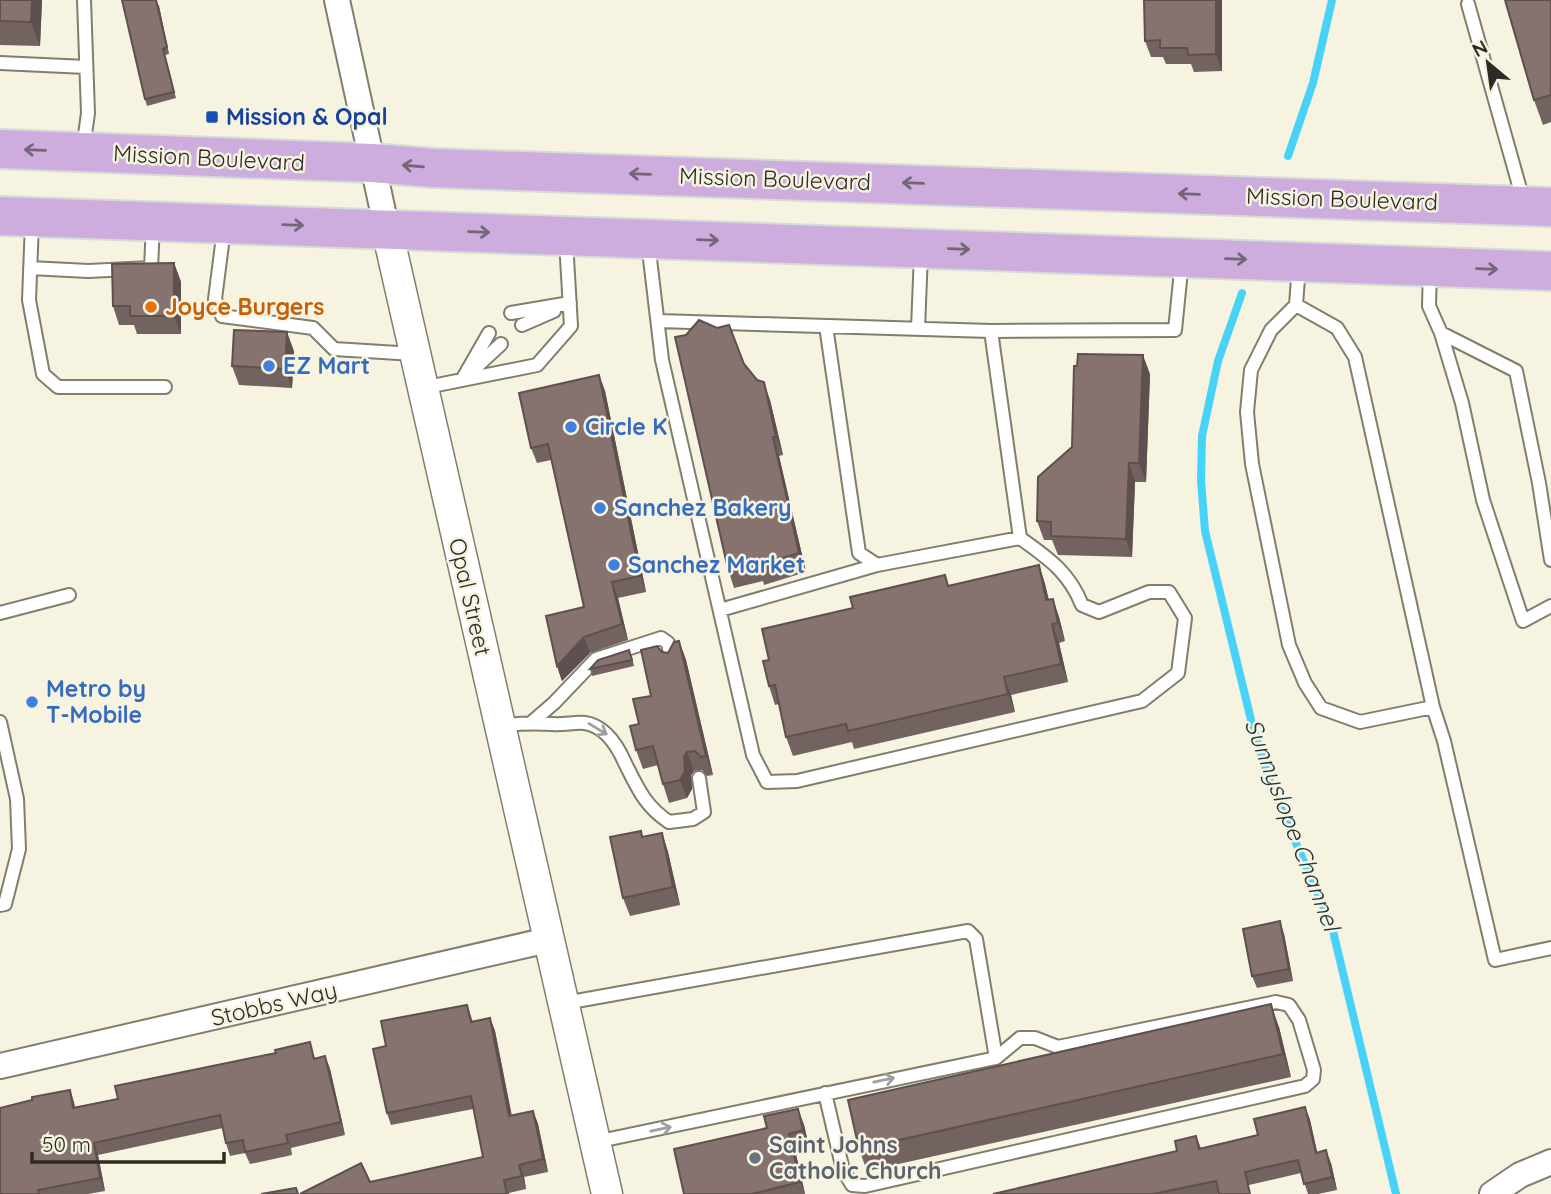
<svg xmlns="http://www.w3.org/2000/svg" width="1551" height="1194" font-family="Quicksand,sans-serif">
<rect width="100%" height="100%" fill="#f6f3e1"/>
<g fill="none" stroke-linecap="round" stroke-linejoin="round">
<path stroke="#48d2f8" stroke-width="8" d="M1288 156 1313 83 1332 0
M1242 293 1218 361 1202 436 1201 480 1205 531 1253 728 1271 785 1332 927 1396 1194"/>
<g stroke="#817e6e" stroke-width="16">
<path id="service" d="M1468 4 1524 203
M0 63 86 67
M83 149 88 113 84 0
M32 223 29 300 43 374 58 387H165
M224 229 215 299 222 316 313 328 334 349 414 354
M648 242 662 360 753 755 767 782 797 781 1142 701 1178 673 1185 618 1169 592H1149L1099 612 1082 605C1069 572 1048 558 1020 538L991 331 1175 330 1182 261
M1299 265 1296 305 1271 330 1251 370 1247 412 1252 464 1289 645 1305 683 1321 708 1360 722 1433 707 1444 741 1495 960 1551 948
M30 268 88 271 151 268 153 225
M1430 269 1429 306 1441 333 1516 371 1539 483 1551 560
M1296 305 1337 328 1355 357 1433 707
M511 313 570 303
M658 321 991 331
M522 325 554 311
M826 326 859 553 877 565 1020 538
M918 329 921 253
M1441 333 1462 403 1483 500 1523 621 1551 606
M472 371 501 344
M462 380 489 333
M422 388 537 365 571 326 566 241
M720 610 877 565
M0 613 69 595
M0 722 17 799 19 849 5 904 0 905
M532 722 554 703 596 659 661 638 668 643 672 663
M499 726C518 723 534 723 553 724 563 725 575 722 585 723 605 726 618 747 625 763 638 789 645 806 669 822L693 819 704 812 699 778
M565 1003 968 931 976 939 996 1058
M595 1142 996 1058 1020 1038H1035L1058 1047 1276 1002 1289 1005 1299 1020 1314 1070 1313 1079 1305 1086 865 1186 852 1185 843 1170 825 1093"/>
</g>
<g stroke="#817e6e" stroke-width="28">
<path id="minor" d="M337 0 387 230
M0 1066 548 940
M1492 1194 1520 1175 1551 1162"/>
</g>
<g stroke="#817e6e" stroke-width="33">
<path id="tertiary" d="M387 230 607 1194"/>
</g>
<g stroke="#d9d9d8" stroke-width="42">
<path id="primary" d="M0 149 372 163 433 168 1551 207
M0 216 1551 271"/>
</g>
<use href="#service" stroke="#fff" stroke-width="12"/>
<use href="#minor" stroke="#fff" stroke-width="24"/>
<use href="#tertiary" stroke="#fff" stroke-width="30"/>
<use href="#primary" stroke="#cdaddd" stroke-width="38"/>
</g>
<path fill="#736360" d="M0 0H42L40 46 0 45Z
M1144 0H1222V71L1194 72 1191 64H1166L1163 57H1151L1145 41Z
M1551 0V122L1543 125 1534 100Z
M159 6 169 54 165 55 176 98 147 106 145 99Z
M174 263 181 282V334H137L134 325H119L113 306Z
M686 335 744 364 770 400 783 455 779 456 806 572 764 585 763 581 734 588 728 569Z
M294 351 292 388 239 385 232 366Z
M1150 374 1146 482H1135L1132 557 1058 555 1052 540H1044L1037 521Z
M599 375 605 391 646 592 618 598 628 640 590 653 562 681 557 666 584 607 551 460 537 463 531 448Z
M1039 565 1045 584 1049 600 1053 599 1059 617 1065 641 1059 643 1068 682 1011 695 1015 712 854 749 852 742 793 756 786 737 779 704 775 705 769 686V660L853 608Z
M679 641 686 660 713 775 707 776 702 770 694 771 691 775 692 789 687 798 669 803 663 784 658 765 643 769 636 750 639 724 651 696 662 652 668 653Z
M632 657 634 666 592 676 590 669Z
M641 831 643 837 662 833 668 852 680 905 630 916 623 898Z
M1284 934 1293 981 1257 988 1252 976Z
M467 1005 473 1022 490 1018 495 1031 512 1116 533 1111 538 1124 548 1172 524 1177 526 1189 509 1193V1194H300L370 1182 483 1157 473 1109 391 1125 387 1113 386 1046Z
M1279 1027 1291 1077 867 1171 859 1149Z
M325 1056 330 1069 345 1135 291 1148 292 1155 250 1164 245 1153 230 1156 226 1143 223 1128 98 1155 105 1191 88 1194H0L70 1090 75 1107Z
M1305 1107 1310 1120 1317 1152 1331 1163 1337 1190 1318 1194H1308L1301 1173 1249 1185 1217 1194H993L1177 1151 1196 1136 1201 1148 1258 1135Z
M798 1109 804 1125 809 1147 795 1150 805 1194H684L767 1128Z"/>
<path fill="#5e504e" d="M32 0H42L40 46 31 22Z
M156 0 159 6 169 54 167 47Z
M1216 0H1222V71L1216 54Z
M174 263 181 282V334L174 316Z
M287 332 294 351 292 388 285 369Z
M1143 355 1150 374 1146 482 1139 463Z
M599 375 605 391 646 592 640 576Z
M764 382 770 400 783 455 776 437Z
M773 437 779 456 806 572 799 553Z
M1129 463 1135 482 1132 557 1126 539Z
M1039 565 1045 584 1053 619 1046 600Z
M612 582 618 598 628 640 622 624Z
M1053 599 1059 617 1065 641 1058 623Z
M1052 624 1059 643 1068 682 1061 664Z
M584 637 590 653 562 681 557 666Z
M679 641 686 660 713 775 706 756Z
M1004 677 1011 695 1015 712 1008 694Z
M687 752 694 771 691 775 692 789 687 798 680 780 684 757Z
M662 833 668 852 680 905 673 887Z
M1280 921 1284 934 1293 981 1289 969Z
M1271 1004 1279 1027 1291 1077 1283 1054Z
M490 1018 495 1031 514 1129 509 1116Z
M325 1056 330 1069 345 1135 341 1122Z
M70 1090 74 1102 77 1120 73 1108Z
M1305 1107 1310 1120 1320 1165 1316 1153Z
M798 1109 804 1125 809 1147 803 1130Z
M533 1111 538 1124 548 1172 543 1159Z
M789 1134 795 1150 805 1194 800 1182Z
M94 1143 98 1155 105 1191 100 1178Z
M1326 1150 1331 1163 1337 1190 1332 1177Z
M519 1165 524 1177 526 1189 522 1176Z"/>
<path fill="#867370" stroke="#5e504e" stroke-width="2" d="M0 0H32L31 22 0 21Z
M122 0H156L167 47 163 49 174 92 145 99Z
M1144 0H1216V54L1188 55 1187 48H1160V40L1145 41Z
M1505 0H1551V95L1534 100Z
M174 263V316H130V306H113L112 264Z
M699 320 717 328 729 325 744 364 757 380 764 382 776 437H773L799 553 757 566 756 563 728 569 675 337 686 335Z
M234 330 287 332 285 369 232 366Z
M1078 354 1143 355 1139 463H1129L1126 539 1051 536V522L1037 521 1038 477 1072 447 1074 366H1077Z
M599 375 640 576 612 582 622 624 584 637 557 666 546 616 584 607 548 444 531 448 519 393Z
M1039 565 1046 600 1053 599 1058 623 1052 624 1061 664 1004 677 1008 694 848 731 846 724 786 737 775 685 769 686 763 661 769 660 762 629 853 608 850 597 945 575 948 586Z
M679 641 706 756 701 757 695 751 687 752 684 757 685 771 680 780 663 784 653 746 636 750 630 726 639 724 633 699 651 696 641 650 657 646 662 652 668 653 674 642Z
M629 650 632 660 590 669 598 660Z
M641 831 642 837 662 833 673 887 623 898 610 837Z
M1280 921 1289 969 1252 976 1243 929Z
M1271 1004 1283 1054 859 1149 848 1100Z
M467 1005 471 1022 490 1018 509 1116 533 1111 543 1159 519 1165 522 1176 504 1180 507 1194H300L361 1163 370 1182 483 1157 471 1096 387 1113 373 1049 386 1046 381 1021Z
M310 1042 314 1059 325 1056 341 1122 286 1135 288 1143 245 1152 243 1140 226 1143 220 1115 94 1143 100 1178 38 1190 39 1194H0V1108L32 1100V1097L70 1090 73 1108 118 1099 115 1086 276 1053 275 1050Z
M1305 1107 1316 1153 1326 1150 1332 1177 1304 1184 1298 1160 1245 1172 1250 1194H1219L1216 1181 1153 1194H993L1177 1151 1175 1141 1196 1136 1199 1149 1258 1135 1254 1119Z
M798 1109 803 1130 789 1134 800 1182 752 1194H684L674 1149 767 1128 764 1116Z
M296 1188 298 1194H261Z"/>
<defs><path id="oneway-shaft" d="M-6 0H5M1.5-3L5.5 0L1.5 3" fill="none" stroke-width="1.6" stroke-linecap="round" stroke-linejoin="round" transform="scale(1.75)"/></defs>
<g stroke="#746677">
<use href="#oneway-shaft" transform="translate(35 150) rotate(-178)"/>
<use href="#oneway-shaft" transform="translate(413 166) rotate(-175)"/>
<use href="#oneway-shaft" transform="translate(640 174) rotate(-178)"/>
<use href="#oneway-shaft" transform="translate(913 183) rotate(-178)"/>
<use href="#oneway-shaft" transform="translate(1189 194) rotate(-178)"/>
<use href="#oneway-shaft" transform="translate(293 225) rotate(2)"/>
<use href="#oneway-shaft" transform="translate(479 232) rotate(2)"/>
<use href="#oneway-shaft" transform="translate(708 240) rotate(2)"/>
<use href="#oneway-shaft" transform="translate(959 249) rotate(2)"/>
<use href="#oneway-shaft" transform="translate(1236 259) rotate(2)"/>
<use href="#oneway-shaft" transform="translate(1487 269) rotate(2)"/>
</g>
<g stroke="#a0a09c">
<use href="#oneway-shaft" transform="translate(598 729) rotate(31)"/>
<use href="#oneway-shaft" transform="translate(884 1080) rotate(-12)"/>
<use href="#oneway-shaft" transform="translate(661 1129) rotate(-12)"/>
</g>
<rect fill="#1a4fb4" stroke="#f6f3e1" stroke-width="2.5" x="205" y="110" width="14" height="14" rx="3.5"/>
<circle fill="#e8710a" stroke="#f6f3e1" stroke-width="2.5" cx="151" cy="307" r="7"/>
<g fill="#3f7fe0" stroke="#f6f3e1" stroke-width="2.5">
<circle cx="269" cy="366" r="7"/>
<circle cx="571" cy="427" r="7"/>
<circle cx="600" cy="508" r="7"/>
<circle cx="614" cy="565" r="7"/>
<circle cx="32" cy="702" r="7"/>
</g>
<circle fill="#6b7280" stroke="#f6f3e1" stroke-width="2.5" cx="755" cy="1158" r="7"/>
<g text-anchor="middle" stroke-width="5" stroke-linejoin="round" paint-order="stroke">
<g font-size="23" font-weight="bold" fill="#164399" stroke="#f6f3e1" text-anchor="start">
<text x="226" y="125">Mission &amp; Opal</text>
</g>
<g font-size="23" fill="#2c2b24" stroke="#f6f3e1">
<text transform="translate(209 158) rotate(3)" y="8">Mission Boulevard</text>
<text transform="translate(775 179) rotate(2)" y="8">Mission Boulevard</text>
<text transform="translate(1342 199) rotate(2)" y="8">Mission Boulevard</text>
<text transform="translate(470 597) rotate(77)" y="8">Opal Street</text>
<text transform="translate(274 1004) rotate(-13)" y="8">Stobbs Way</text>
</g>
<g font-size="23" font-weight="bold" fill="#c56008" stroke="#f6f3e1" text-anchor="start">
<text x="165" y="315">Joyce Burgers</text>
</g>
<g font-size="23" font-weight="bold" fill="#366cbe" stroke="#f6f3e1" text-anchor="start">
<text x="283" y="374">EZ Mart</text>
<text x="585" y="435">Circle K</text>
<text x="614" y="516">Sanchez Bakery</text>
<text x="628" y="573">Sanchez Market</text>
<text x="46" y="697">Metro by<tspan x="46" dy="26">T-Mobile</tspan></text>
</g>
<g font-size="23" font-weight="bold" fill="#5b616d" stroke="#f6f3e1" text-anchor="start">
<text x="769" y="1153">Saint Johns<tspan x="769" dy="26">Catholic Church</tspan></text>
</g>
<g font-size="24" font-style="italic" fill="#20363e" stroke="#f6f3e1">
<text transform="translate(1292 825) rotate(69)" y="8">Sunnyslope Channel</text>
</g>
</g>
<g transform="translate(1488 63) rotate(331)" stroke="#f6f3e1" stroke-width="5" paint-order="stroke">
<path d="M0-5L12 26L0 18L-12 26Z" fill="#2c2b24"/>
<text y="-10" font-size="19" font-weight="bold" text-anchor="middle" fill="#2c2b24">N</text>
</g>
<path d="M32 1152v10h192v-10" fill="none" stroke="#2c2b24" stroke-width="3.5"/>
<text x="42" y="1152" font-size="21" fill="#2c2b24" stroke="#f6f3e1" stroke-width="5" paint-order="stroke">50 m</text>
</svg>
